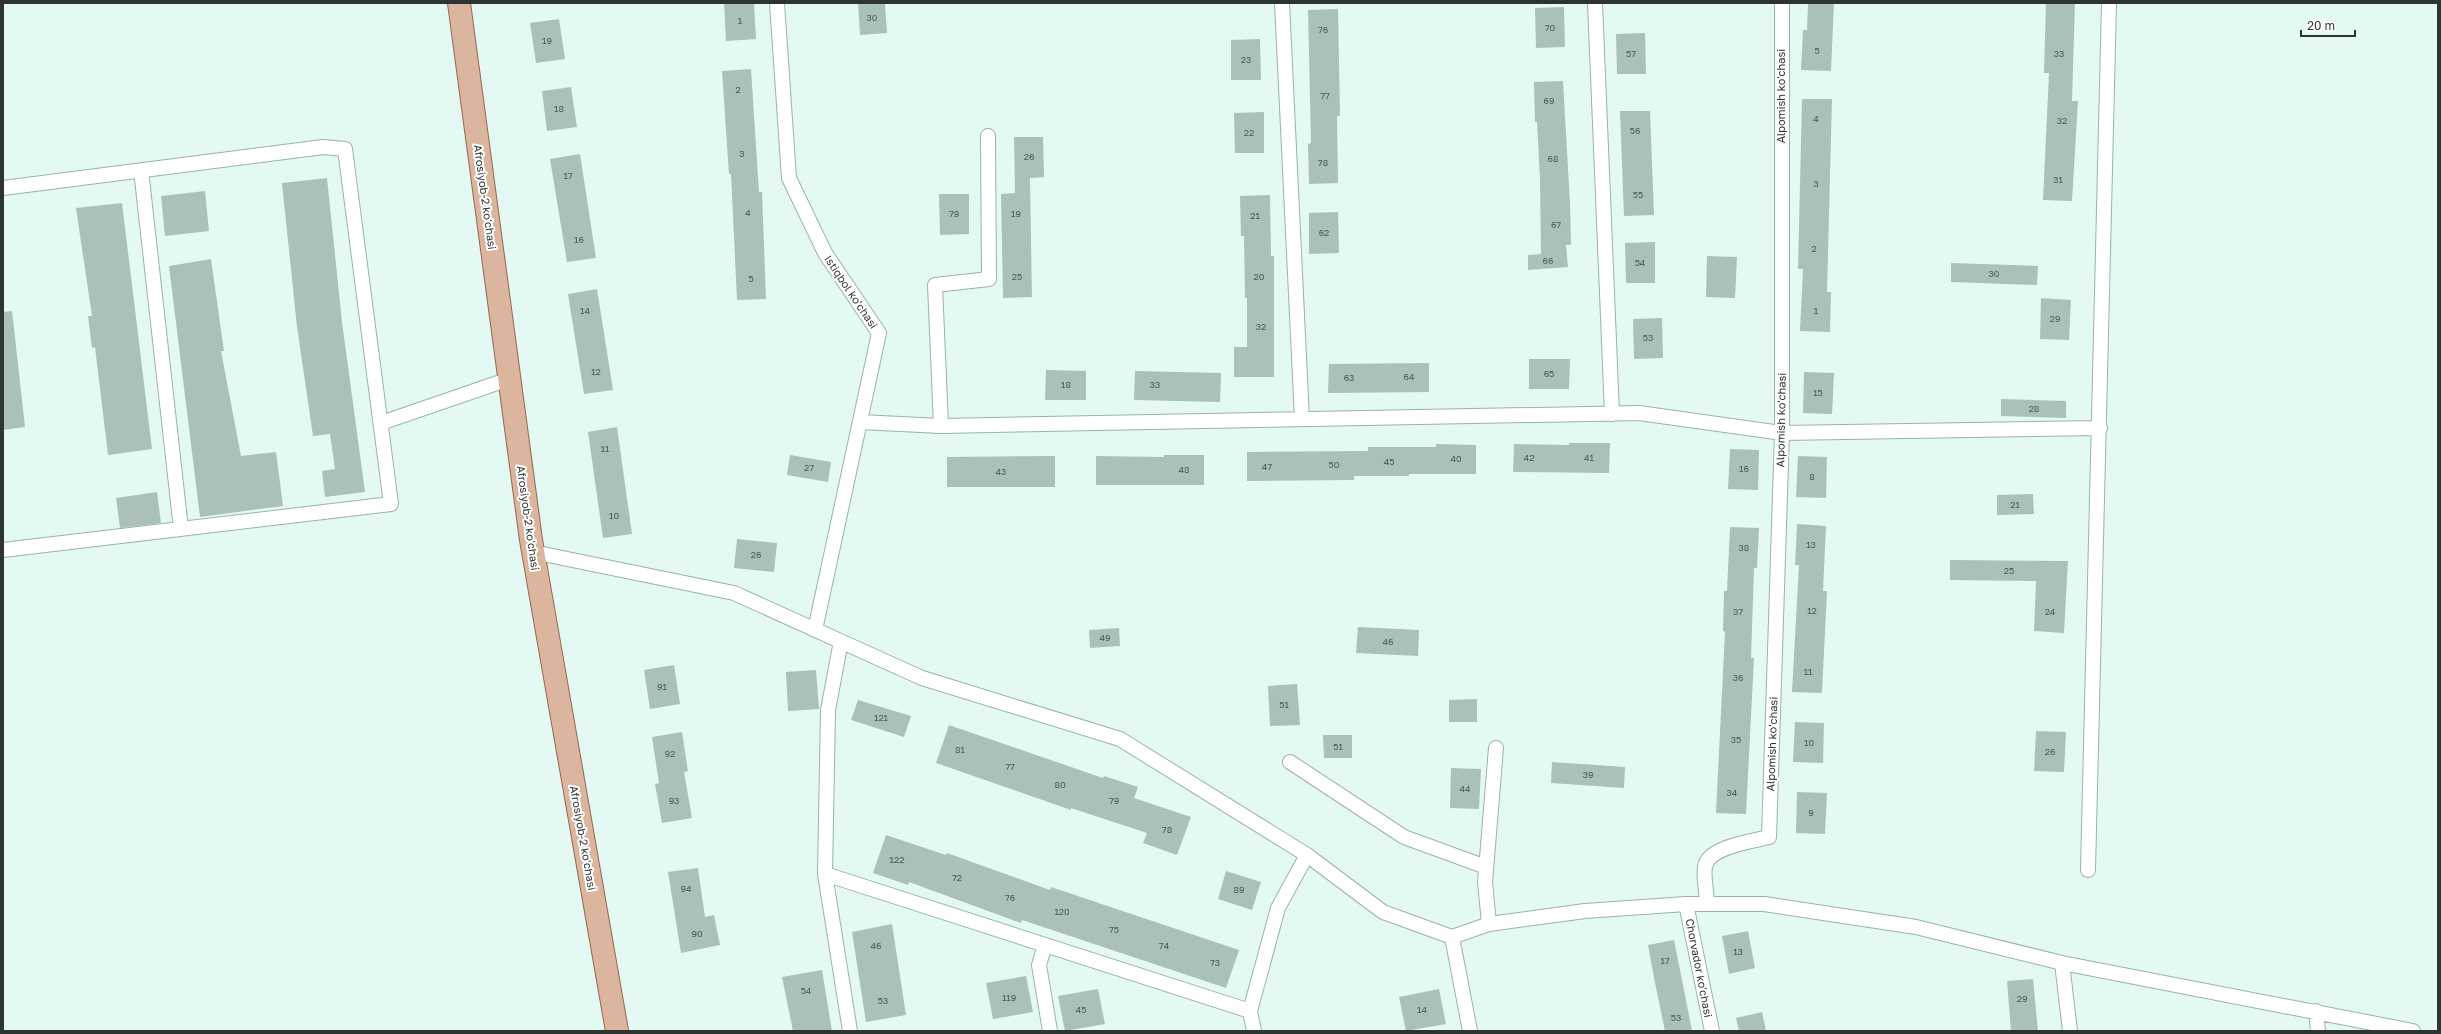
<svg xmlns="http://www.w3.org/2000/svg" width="2441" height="1034" font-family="'Golos Text',sans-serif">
<rect width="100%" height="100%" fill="#e4f9f4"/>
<path fill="#abc0bb" d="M724 3H754L756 39 726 41Z
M858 3H885L887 33 860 35Z
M1808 3H1834L1831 71 1801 70 1803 30H1807Z
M2046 3H2075L2072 101H2078L2072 201 2043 200 2049 73H2044Z
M1564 7 1565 47 1536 48 1535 8Z
M1338 9 1340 116H1337L1338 183 1309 184 1308 144 1311 143 1308 10Z
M559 19 565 59 536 63 530 23Z
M1645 33 1646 74H1617L1616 34Z
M1260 39 1261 80H1231V40Z
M751 69 759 192H762L766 299 737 300 731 174H729L722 71Z
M1563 81 1570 204 1571 245H1566L1568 267 1528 270V255L1541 254 1540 180 1537 122H1535L1534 82Z
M571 87 577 127 547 131 542 91Z
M1802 99H1832L1827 292H1831L1830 332 1800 331 1803 269H1798Z
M1620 111H1650L1654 215 1624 216Z
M1264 112V153H1235L1234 113Z
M1014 137H1043L1044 177 1030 178 1032 297 1003 298 1001 194 1015 193Z
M580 154 596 258 567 262 550 159Z
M327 178 342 322 365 492 325 497 322 471 335 469 330 434 313 436 297 327 282 183Z
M205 191 209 231 165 236 161 196Z
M939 194H969V234L940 235Z
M1270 195 1271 256H1274V377H1234V347H1247V298H1245L1244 236H1241L1240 196Z
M122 203 152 449 108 455 95 347 92 348 88 316H92L76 208Z
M1338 212 1339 253 1309 254V213Z
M1655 242V283H1626L1625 243Z
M1707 256 1737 257 1735 298 1706 297Z
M211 259 224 351H221L241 456 276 452 283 506 200 517 169 266Z
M1951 263 2038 266 2037 285 1951 282Z
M597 289 613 390 584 394 568 294Z
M2041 298 2071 300 2069 340 2040 339Z
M12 311 25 427 3 430V312Z
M1662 318 1663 358 1634 359 1633 319Z
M1529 359H1570L1569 389H1529Z
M1429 363V392L1328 393 1329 364Z
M1046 370 1086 371V400H1045Z
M1135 371 1221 373 1220 402 1134 400Z
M1804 372 1834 373 1832 414 1803 413Z
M2001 399 2066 401V418L2001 416Z
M617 427 632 534 603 538 588 432Z
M1569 443H1610L1609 473 1513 472 1514 444 1569 445Z
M1436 444 1476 445V474H1409V476H1354V480L1247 481V452L1368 451V447H1436Z
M1730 449 1759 450 1758 490 1728 489Z
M790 455 831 462 828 482 787 475Z
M1164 455H1204V485H1096V456L1164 457Z
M1055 456V487H947V457Z
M1798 456 1827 457 1826 498 1796 497Z
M157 492 161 523 120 528 116 498Z
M2033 494 2034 514 1997 515V495Z
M1797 524 1826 526 1823 591H1827L1822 693 1792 692 1799 565H1795Z
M1730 527 1759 528 1757 568H1754L1751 658H1754L1746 814 1716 813 1725 632 1723 631 1724 591H1727Z
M737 539 777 543 774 572 734 568Z
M1950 560 2068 561 2064 633 2034 631 2036 581 1950 580Z
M1358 627 1419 630 1418 656 1356 653Z
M1119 628 1120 646 1090 648 1089 630Z
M674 665 680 704 650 709 644 670Z
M816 670 819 709 788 711 786 672Z
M1297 684 1300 725 1270 726 1268 686Z
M1477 699V722H1449V700Z
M858 700 911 716 904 737 851 720Z
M1795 722 1824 723 1823 763 1793 762Z
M949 725 1103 778 1104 776 1138 787 1134 798 1191 817 1177 855 1143 843 1147 833 1071 808V810L936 763Z
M2036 731 2066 732 2064 772 2034 771Z
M682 732 688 771 684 772 692 818 662 823 655 784 659 783 652 737Z
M1323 735H1352V758H1324Z
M1552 762 1625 767 1624 788 1551 783Z
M1451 768 1481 769 1479 809 1450 808Z
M1797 792 1827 793 1825 834 1796 833Z
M886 835 946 855 947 853 1050 890 1051 887 1239 950 1226 988 1022 920 1021 923 909 882 908 885 873 873Z
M698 868 705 917 714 915 720 945 681 953 668 872Z
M1226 871 1261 882 1252 910 1218 899Z
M892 924 906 1015 866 1022 852 932Z
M1748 931 1755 968 1729 974 1722 936Z
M1674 940 1686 1000 1692 1031H1665L1655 983 1648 945Z
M822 970 832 1031H793L782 977Z
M1026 976 1033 1012 993 1019 986 983Z
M2033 979 2038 1031H2011L2007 981Z
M1098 989 1105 1024 1065 1031 1058 996Z
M1439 989 1446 1024 1406 1031 1399 997Z
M1762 1012 1766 1031H1739L1736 1018Z"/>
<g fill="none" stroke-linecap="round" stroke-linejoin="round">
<g stroke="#9cb1ac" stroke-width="16">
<path id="street" d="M777 3 789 178 825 253 879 333 815 630
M1282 3 1302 419
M1595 3 1612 414
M141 170 181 529
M3 188 323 147 345 149 391 504 3 550
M860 422 941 426 1639 413 1782 433 2100 428
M381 423 509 379
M941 426 935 285 989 279 988 136
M533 552 734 593 922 678 1120 739 1307 855 1383 912 1452 937 1489 924 1585 911 1686 904H1764L1916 927 2062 963 2413 1031
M841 641 828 710 825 874 850 1031
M1290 762 1404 837 1486 867
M2088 870 2109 3
M825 874 1250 1011
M1686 904 1712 1031
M1707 904C1707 892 1703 878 1705 867 1707 847 1753 841 1769 837L1782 433V3
M1489 924 1485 882 1496 748
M1452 937 1470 1031
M1045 945 1039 965 1050 1031
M2062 963 2070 1031
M2316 1011 2318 1031
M1254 1031 1250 1011 1278 908 1307 855"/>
</g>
<g stroke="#90684e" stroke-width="24">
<path id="primary" d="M459 3 531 540 617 1031"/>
</g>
<use href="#street" stroke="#fff" stroke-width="14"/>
<use href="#primary" stroke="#dcb59e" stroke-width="22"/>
</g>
<g text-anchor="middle" stroke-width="4" stroke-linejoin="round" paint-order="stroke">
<g font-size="9" fill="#4c5855">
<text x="872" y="21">30</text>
<text x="740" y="24">1</text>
<text x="1550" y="31">70</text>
<text x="1323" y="33">76</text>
<text x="547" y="44">19</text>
<text x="1817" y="54">5</text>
<text x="1631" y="57">57</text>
<text x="2059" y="57">33</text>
<text x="1246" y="63">23</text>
<text x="738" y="93">2</text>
<text x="1325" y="99">77</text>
<text x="1549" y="104">69</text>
<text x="559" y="112">18</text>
<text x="1816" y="122">4</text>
<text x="2062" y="124">32</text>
<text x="1635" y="134">56</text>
<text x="1249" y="136">22</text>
<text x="742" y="157">3</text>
<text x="1029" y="160">26</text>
<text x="1553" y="162">68</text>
<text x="1323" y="166">78</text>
<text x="568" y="179">17</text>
<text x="2058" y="183">31</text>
<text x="1816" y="187">3</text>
<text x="1638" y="198">55</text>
<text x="748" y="216">4</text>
<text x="954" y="217">79</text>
<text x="1016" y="217">19</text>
<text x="1255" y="219">21</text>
<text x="1556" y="228">67</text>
<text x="1324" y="236">62</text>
<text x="579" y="243">16</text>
<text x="1814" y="252">2</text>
<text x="1548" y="264">66</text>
<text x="1640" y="266">54</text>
<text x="1994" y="277">30</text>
<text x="1017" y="280">25</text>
<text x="1259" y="280">20</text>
<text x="751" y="282">5</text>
<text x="585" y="314">14</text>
<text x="1816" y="314">1</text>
<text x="2055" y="322">29</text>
<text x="1261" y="330">32</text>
<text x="1648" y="341">53</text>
<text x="596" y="375">12</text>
<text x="1549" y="377">65</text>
<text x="1409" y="380">64</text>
<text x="1349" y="381">63</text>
<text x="1066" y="388">18</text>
<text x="1155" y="388">33</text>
<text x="1818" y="396">15</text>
<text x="2034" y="412">28</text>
<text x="605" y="452">11</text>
<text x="1529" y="461">42</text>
<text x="1589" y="461">41</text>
<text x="1456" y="462">40</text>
<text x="1389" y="465">45</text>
<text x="1334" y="468">50</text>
<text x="1267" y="470">47</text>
<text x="809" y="471">27</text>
<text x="1744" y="472">16</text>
<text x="1184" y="473">48</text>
<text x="1001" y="475">43</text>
<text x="1812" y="480">8</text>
<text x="2015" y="508">21</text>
<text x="614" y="519">10</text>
<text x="1811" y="548">13</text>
<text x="1744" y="551">38</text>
<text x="756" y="558">26</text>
<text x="2009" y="574">25</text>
<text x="1812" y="614">12</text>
<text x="1738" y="615">37</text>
<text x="2050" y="615">24</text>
<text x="1105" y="641">49</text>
<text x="1388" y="645">46</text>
<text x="1808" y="675">11</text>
<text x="1738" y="681">36</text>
<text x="662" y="690">91</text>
<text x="1284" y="708">51</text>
<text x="881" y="721">121</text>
<text x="1736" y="743">35</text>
<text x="1809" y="746">10</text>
<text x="1338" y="750">51</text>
<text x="960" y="753">81</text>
<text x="2050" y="755">26</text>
<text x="670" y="757">92</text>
<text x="1010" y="770">77</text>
<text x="1588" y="778">39</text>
<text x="1060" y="788">80</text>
<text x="1465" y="792">44</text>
<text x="1732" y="796">34</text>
<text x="674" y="804">93</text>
<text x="1114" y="804">79</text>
<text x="1811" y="816">9</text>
<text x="1167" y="833">78</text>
<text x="897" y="863">122</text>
<text x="957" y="881">72</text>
<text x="686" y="892">94</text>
<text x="1239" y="893">89</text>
<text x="1010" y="901">76</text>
<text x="1062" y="915">120</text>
<text x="1114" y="933">75</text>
<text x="697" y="937">90</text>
<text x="876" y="949">46</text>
<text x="1164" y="949">74</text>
<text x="1738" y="955">13</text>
<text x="1665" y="964">17</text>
<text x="1215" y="966">73</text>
<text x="806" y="994">54</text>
<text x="1009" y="1001">119</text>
<text x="2022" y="1002">29</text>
<text x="883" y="1004">53</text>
<text x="1081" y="1013">45</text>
<text x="1422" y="1013">14</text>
<text x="1676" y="1021">53</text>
</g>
<g font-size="11" fill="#2d3533" stroke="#fff">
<text transform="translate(1781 96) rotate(-90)" y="4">Alpomish ko'chasi</text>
<text transform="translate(485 197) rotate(82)" y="4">Afrosiyob-2 ko'chasi</text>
<text transform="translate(851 292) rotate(56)" y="4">Istiqbol ko'chasi</text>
<text transform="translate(1781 420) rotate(-89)" y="4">Alpomish ko'chasi</text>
<text transform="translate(528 518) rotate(82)" y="4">Afrosiyob-2 ko'chasi</text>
<text transform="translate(1772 744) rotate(-88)" y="4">Alpomish ko'chasi</text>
<text transform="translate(583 838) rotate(80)" y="4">Afrosiyob-2 ko'chasi</text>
<text transform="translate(1699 968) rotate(79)" y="4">Chorvador ko'chasi</text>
</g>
</g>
<rect width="2441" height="1034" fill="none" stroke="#2d3533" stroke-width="8"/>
<path d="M2301 30v6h54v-6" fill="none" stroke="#2d3533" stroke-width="2"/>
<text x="2307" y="30" font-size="12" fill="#2d3533" stroke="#ffffff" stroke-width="3" paint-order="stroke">20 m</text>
</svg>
